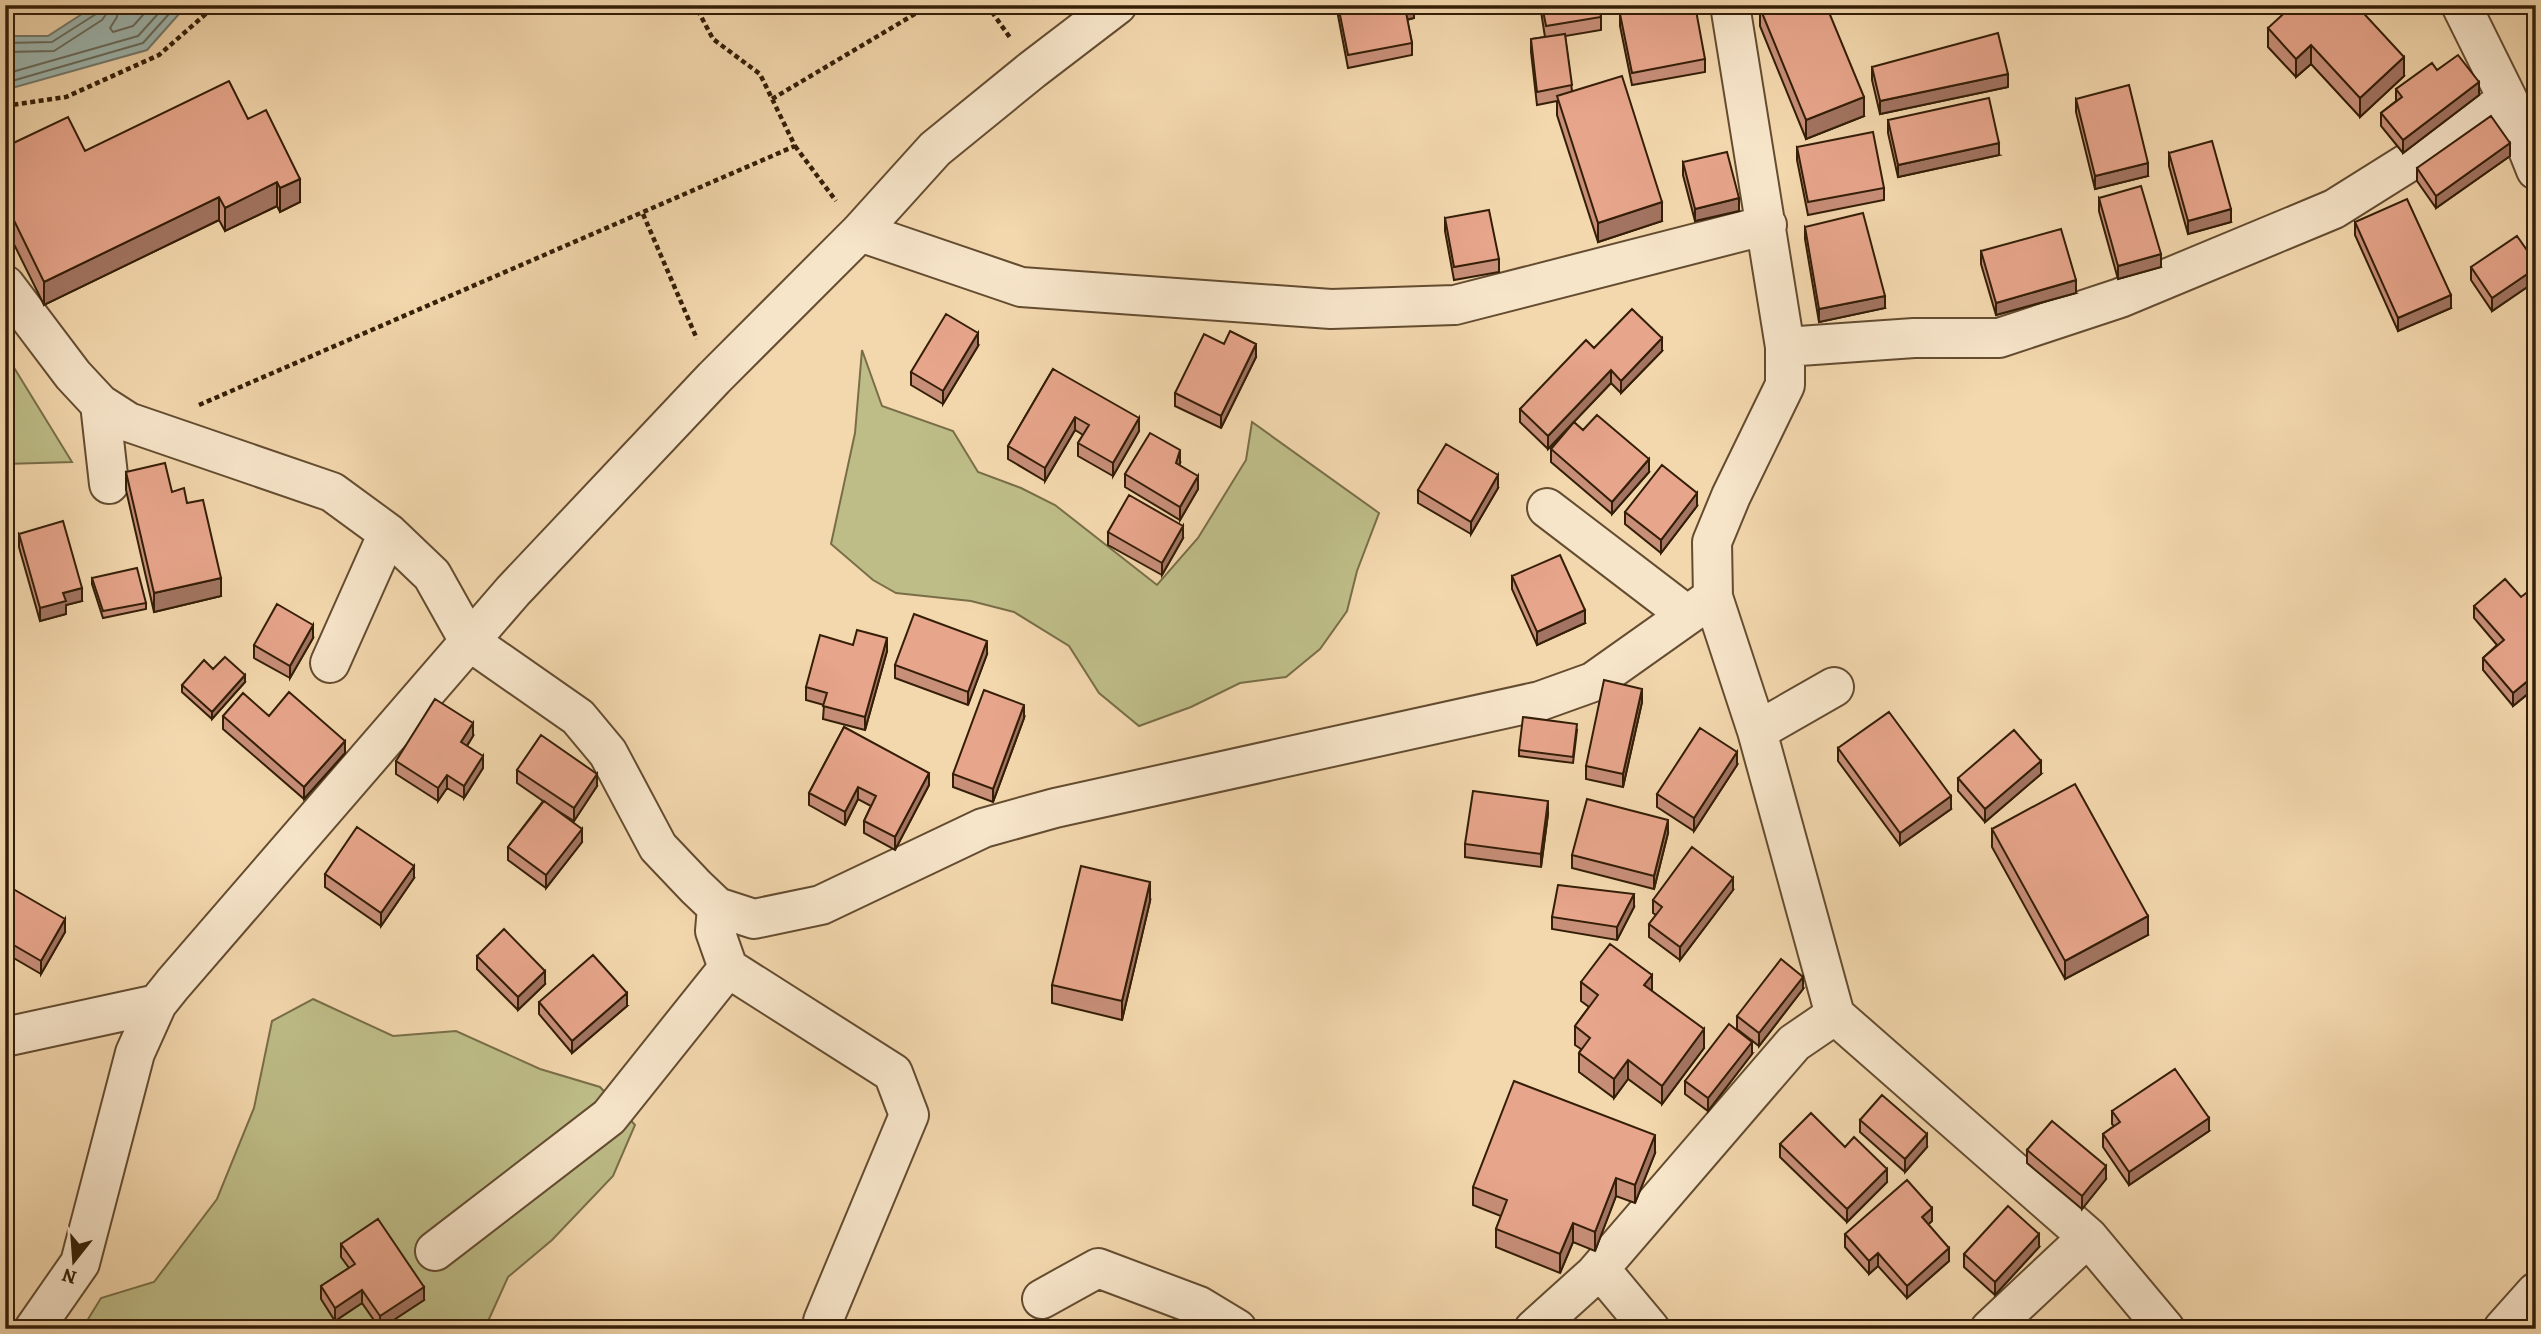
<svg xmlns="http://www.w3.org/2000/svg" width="2541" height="1334" font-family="Alegreya,serif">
<rect width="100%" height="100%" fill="#f3d7ad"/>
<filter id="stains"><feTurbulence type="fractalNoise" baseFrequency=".00286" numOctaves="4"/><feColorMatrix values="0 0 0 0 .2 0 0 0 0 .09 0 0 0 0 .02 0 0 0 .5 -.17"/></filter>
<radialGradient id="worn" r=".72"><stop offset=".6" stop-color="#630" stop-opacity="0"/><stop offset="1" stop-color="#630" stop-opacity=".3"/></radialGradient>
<path fill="#bebd88" stroke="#796e48" stroke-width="2" d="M862 350 882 406 953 431 978 472 1021 488 1055 505 1157 585 1198 538 1246 460 1252 422 1379 513 1357 571 1347 611 1320 649 1286 677 1240 683 1191 707 1139 726 1099 693 1069 646 1014 612 971 601 896 593 873 580 831 544 855 433Z
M5 353 72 462 5 464Z
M313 999 393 1036 456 1031 540 1069 600 1087 635 1125 613 1176 552 1240 508 1277 489 1319 476 1329H82L101 1298 154 1282 217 1199 254 1108 272 1021Z"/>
<path fill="#9db8b2" stroke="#737a6e" stroke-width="2" d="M96 5H187L147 50 5 90V36H48Z"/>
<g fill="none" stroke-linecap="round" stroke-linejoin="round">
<path stroke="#686b5c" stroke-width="2" d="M118 5 117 17 110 28 113 32 133 26 152 5
M5 43 52 42 96 14 99 5
M5 52 54 51 102 20 107 13 108 5
M5 74 138 36 166 5
M5 83 143 43 177 5"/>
<g stroke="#644c30" stroke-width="42">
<path id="minor" d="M1730 5 1785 347V385L1731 496 1712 542 1713 597 1757 731 1835 1015 2088 1237 2165 1329
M2461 5 2508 100 2536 170
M860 232 1021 287 1331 309 1455 305 1767 225
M5 285 73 375 100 404 128 422 332 492 388 533 432 575 469 641 578 717 608 753 658 847 696 887 717 907 754 919 821 905 983 828 1055 808 1540 701 1593 682 1713 597
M1785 347 1914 338H1999L2120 298 2334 209 2508 100
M100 404 109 484
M1547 508 1687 615
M330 663 388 533
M1757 731 1834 687
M717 907 715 931 728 968 893 1073 909 1115 823 1321
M5 1037 157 1004
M435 1251 609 1117 728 968
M1600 1269 1650 1329
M1042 1299 1098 1268 1199 1306 1237 1329
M34 1329 80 1263 135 1053 157 1004 173 984 513 591 714 378 860 232 935 149 1032 70 1117 5
M1534 1329 1595 1274 1794 1043 1835 1015
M1990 1329 2088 1237
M2503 1329 2536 1292"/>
</g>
<path stroke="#341e07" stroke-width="4.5" stroke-dasharray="5 3.5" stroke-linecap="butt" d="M987 5 1011 39
M772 99 930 5
M5 106 66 97 159 55 216 5
M795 146 836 201
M643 214 697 339
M199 405 795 146 760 74 713 39 695 5"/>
<use href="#minor" stroke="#f7e5ca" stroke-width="38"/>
</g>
<path fill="#c78e78" stroke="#341e07" stroke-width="2" d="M1336 5H1414V18L1407 20 1412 43V55L1348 68Z
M1540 5H1599L1601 17V30L1565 36 1572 91 1662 221 1598 242 1557 115V101L1537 105 1531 52V39L1545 37Z
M1760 8 1864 116 1806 139 1760 26Z
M1620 14 1705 59V72L1632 85 1620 26Z
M2268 28 2404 76 2360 117 2311 64 2296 77 2268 47Z
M1872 67 2008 87 1880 114 1872 80Z
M2437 70 2479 95 2403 153 2381 126V113L2396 101V89Z
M2076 99 2148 176 2095 189 2076 112Z
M248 119 300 202 280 212 277 206 225 231 219 220 44 305 5 226V147L85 151Z
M1888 120 1999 155 1898 177 1888 133Z
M1797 147 1884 188V200L1808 215 1797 160Z
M2169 153 2231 222 2188 234 2169 166Z
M2510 156 2436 208 2417 181V168Z
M1683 162 1739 211 1695 221 1683 175Z
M2099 198 2161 267 2118 279 2099 211Z
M1445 218 1499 259V272L1454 280 1445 231Z
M2355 222 2451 308 2398 331 2355 235Z
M1805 227 1885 308 1819 322 1805 239Z
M1981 251 2076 293 1996 315 1981 264Z
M2536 263V281L2492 311 2471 280V267Z
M1224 344 1256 357 1221 428 1175 406V393Z
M978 346 943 404 911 385V372Z
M1594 348 1662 351 1621 393 1611 383 1548 449 1520 422V409Z
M1053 369 1139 431 1113 476 1078 456V443L1083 435 1075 430 1045 481 1008 459V446Z
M1551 449 1649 472 1612 514 1551 462Z
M1180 463 1179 465 1198 489 1180 520 1125 487V474Z
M126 472 172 492 187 503 221 596 154 612 126 490Z
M1498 488 1471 534 1418 503V490Z
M1697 506 1661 553 1625 524V512Z
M1108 532 1183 538 1162 575 1108 545Z
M19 534 82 601 66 605V614L40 621 19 547Z
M1512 576 1585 623 1537 645 1512 589Z
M92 578 146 603V609L103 618 92 584Z
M2536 596V687L2533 689 2536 688V724L2528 711V694L2513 706 2483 670V658L2497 645 2474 618V606L2521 597Z
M313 638 290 678 254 658V645Z
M853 645 887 651 865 730 823 719 824 705 806 700V687Z
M987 654 968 705 895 678V665Z
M213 669 245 682 212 719 182 692V685Z
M1642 702 1623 787 1586 779V766Z
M223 716H269L345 753 304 799 223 729Z
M1024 718 993 802 953 787V774Z
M844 727 929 785 895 850 864 833V821L871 806 858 799 845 825 809 805V793Z
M1577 730 1573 763 1519 756V750Z
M473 736 467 746 483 768 464 798 447 788 438 801 396 774V761Z
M1838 748 1951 809 1900 845 1838 761Z
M1737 765 1694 831 1657 807V794Z
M517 770 597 786 574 821 547 804 582 842 546 888 508 860V847L543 801 517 783Z
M2041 774 1985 822 1958 791V778Z
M1548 814 1541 867 1465 857V844Z
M1992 829 2148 935 2065 979 1992 847Z
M1668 833 1654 889 1572 868V855Z
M325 874 414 878 381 926 325 887Z
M1733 890 1680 960 1649 937V924L1656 915 1653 913V900Z
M5 891 65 932 41 974 5 953Z
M1150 901 1122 1020 1052 1003V985Z
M1634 907 1617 940 1552 929V917Z
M477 956 545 984 518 1010 477 969Z
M1581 982 1652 991 1704 1048 1662 1104 1628 1079 1614 1098 1579 1072V1053L1581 1049 1575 1045V1026L1589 1007 1581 1001Z
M1803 989 1759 1046 1737 1029V1016Z
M539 1002 627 1006 572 1053 539 1014Z
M1752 1054 1708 1111 1685 1094V1081Z
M2112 1111 2209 1131 2129 1185 2103 1147V1134L2114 1126 2112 1124Z
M1860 1120 1927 1147 1905 1172 1860 1132Z
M1780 1144 1845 1147 1887 1182 1847 1222 1780 1157Z
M2027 1150 2106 1179 2082 1209 2027 1163Z
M1655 1153 1635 1203 1616 1196 1595 1251 1573 1242 1560 1273 1496 1247V1229L1501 1216 1473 1205V1187Z
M1932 1221 1928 1224 1949 1261 1907 1298 1878 1266 1869 1274 1845 1247V1234Z
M341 1244 424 1300 380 1329 362 1303 335 1321 321 1299V1286L349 1268 341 1257Z
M2039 1247 1995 1295 1964 1267V1254Z"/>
<path fill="#a27461" stroke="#341e07" stroke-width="2" d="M1414 5V18L1405 20V7Z
M2311 45V64L2296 77V59Z
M2404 57V76L2360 117V98Z
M2008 74V87L1880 114V101Z
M2479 82V95L2403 153V140Z
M1864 97V116L1806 139V120Z
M1999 143V155L1898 177V165Z
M2510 143V156L2436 208V196Z
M2148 163V176L2095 189V176Z
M300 179V202L280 212V188Z
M277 182V206L225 231V208Z
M219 197V220L44 305V282Z
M1739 198V211L1695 221V209Z
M1662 202V221L1598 242V223Z
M2231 209V222L2188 234V221Z
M2161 254V267L2118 279V266Z
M2536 268V281L2492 311V298Z
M2076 280V293L1996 315V303Z
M2451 295V308L2398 331V318Z
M1885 296V308L1819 322V309Z
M978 333V346L943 404V391Z
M1662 338V351L1621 393V381Z
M1256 344V357L1221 428V416Z
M1611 370V383L1548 449V436Z
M1075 417V430L1045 481V468Z
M1139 418V431L1113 476V463Z
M1180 450V463L1176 476V463Z
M1649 459V472L1612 514V502Z
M1498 475V488L1471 534V522Z
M1198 476V489L1180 520V507Z
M1697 493V506L1661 553V540Z
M1183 526V538L1162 575V563Z
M221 578V596L154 612V593Z
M82 588V601L66 605V614L40 621V608L63 593Z
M1585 610V623L1537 645V632Z
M313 625V638L290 678V666Z
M887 638V651L865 730V717Z
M987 641V654L968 705V692Z
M2536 674V687L2513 706V693Z
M245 675V682L212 719V712Z
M1642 689V702L1623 787V774Z
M1024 705V718L993 802V789Z
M473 723V736L461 755V742Z
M345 741V753L304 799V787Z
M1737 752V765L1694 831V818Z
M483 756V768L464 798V786Z
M2041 761V774L1985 822V809Z
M929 773V785L895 850V837Z
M597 774V786L574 821V808Z
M447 775V788L438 801V788Z
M858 787V799L845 825V812Z
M1951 796V809L1900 845V833Z
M1548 801V814L1541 867V854Z
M1668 820V833L1654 889V876Z
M582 829V842L546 888V875Z
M414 866V878L381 926V913Z
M1733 878V890L1680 960V947Z
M1150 882V901L1122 1020V1001Z
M1634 894V907L1617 940V927Z
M2148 916V935L2065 979V961Z
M65 919V932L41 974V961Z
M545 971V984L518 1010V997Z
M1652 975V993L1644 985Z
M1803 977V989L1759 1046V1033Z
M627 993V1006L572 1053V1041Z
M1704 1029V1048L1662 1104V1086Z
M1752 1042V1054L1708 1111V1098Z
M1628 1060V1079L1614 1098V1079Z
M2209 1118V1131L2129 1185V1172Z
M1927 1134V1147L1905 1172V1159Z
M1655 1135V1153L1635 1203V1185Z
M2106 1166V1179L2082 1209V1196Z
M1887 1169V1182L1847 1222V1209Z
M1616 1178V1196L1595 1251V1232Z
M1932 1208V1221L1922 1230V1217Z
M1573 1223V1242L1560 1273V1254Z
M2039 1234V1247L1995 1295V1282Z
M1949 1248V1261L1907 1298V1286Z
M1878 1253V1266L1869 1274V1261Z
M424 1287V1300L380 1329V1316Z
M362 1290V1303L335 1321V1308Z"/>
<path fill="#e7a58b" stroke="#341e07" stroke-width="2" d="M1338 5H1413L1405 7 1412 43 1348 55Z
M1542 5H1599L1601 17 1546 26Z
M1664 5H1695L1705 59 1632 73 1620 14Z
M1766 5H1826L1864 97 1806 120 1760 8Z
M2293 5H2356L2404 57 2360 98 2311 45 2296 59 2268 28Z
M1998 33 2008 74 1880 101 1872 67Z
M1565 34 1572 85 1537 92 1531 39Z
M2458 55 2479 82 2403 140 2381 113 2402 97 2396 89 2432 63 2437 70Z
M1622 76 1662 202 1598 223 1557 96Z
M229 81 248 119 266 110 300 179 280 188 277 182 225 208 219 197 44 282 5 202V147L68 117 85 151Z
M2129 85 2148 163 2095 176 2076 99Z
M1989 98 1999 143 1898 165 1888 120Z
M2491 116 2510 143 2436 196 2417 168Z
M1873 132 1884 188 1808 202 1797 147Z
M2212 141 2231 209 2188 221 2169 153Z
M1727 152 1739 198 1695 209 1683 162Z
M2141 186 2161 254 2118 266 2099 198Z
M2407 199 2451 295 2398 318 2355 222Z
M1489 210 1499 259 1454 267 1445 218Z
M1863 213 1885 296 1819 309 1805 227Z
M2061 229 2076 280 1996 303 1981 251Z
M2517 236 2536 263V268L2492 298 2471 267Z
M1632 309 1662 338 1621 381 1611 370 1548 436 1520 409 1586 340 1594 348Z
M946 314 978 333 943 391 911 372Z
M1230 331 1256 344 1221 416 1175 393 1204 334 1224 344Z
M1053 369 1139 418 1113 463 1078 443 1089 425 1075 417 1045 468 1008 446Z
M1597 415 1649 459 1612 502 1551 449 1574 422 1583 430Z
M1150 433 1180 450 1176 463 1198 476 1180 507 1125 474Z
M1446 444 1498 475 1471 522 1418 490Z
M165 463 172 492 184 488 187 503 203 500 221 578 154 593 126 472Z
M1662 465 1697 493 1661 540 1625 512Z
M1129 495 1183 526 1162 563 1108 532Z
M63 521 82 588 63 593 66 601 40 608 19 534Z
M1560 555 1585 610 1537 632 1512 576Z
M137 568 146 603 103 611 92 578Z
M2505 579 2521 597 2530 590 2536 596V674L2513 693 2483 658 2504 640 2474 606Z
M277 604 313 625 290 666 254 645Z
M914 614 987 641 968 692 895 665Z
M857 630 887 638 865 717 823 706 827 693 806 687 820 635 853 645Z
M225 657 245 675 212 712 182 685 204 660 213 669Z
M1604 680 1642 689 1623 774 1586 766Z
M2536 688V705L2528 692Z
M984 690 1024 705 993 789 953 774Z
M289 692 345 741 304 787 223 716 243 693 269 716Z
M435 699 473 723 461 742 483 756 464 786 447 775 438 788 396 761Z
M1889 712 1951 796 1900 833 1838 748Z
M1523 717 1577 724 1573 757 1519 750Z
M844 727 929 773 895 837 864 821 876 796 858 787 845 812 809 793Z
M1700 728 1737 752 1694 818 1657 794Z
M2014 730 2041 761 1985 809 1958 778Z
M541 735 597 774 574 808 517 770Z
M2075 784 2148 916 2065 961 1992 829Z
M1473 791 1548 801 1541 854 1465 844Z
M1587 799 1668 820 1654 876 1572 855Z
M544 801 582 829 546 875 508 847Z
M357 827 414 866 381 913 325 874Z
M1692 847 1733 878 1680 947 1649 924 1662 907 1653 900Z
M1081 866 1150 882 1122 1001 1052 985Z
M1558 885 1634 894 1617 927 1552 917Z
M8 886 65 919 41 961 5 940V891Z
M504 929 545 971 518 997 477 956Z
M1610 944 1652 975 1644 985 1704 1029 1662 1086 1628 1060 1614 1079 1579 1053 1590 1038 1575 1026 1598 995 1581 982Z
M593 955 627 993 572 1041 539 1002Z
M1781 959 1803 977 1759 1033 1737 1016Z
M1729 1024 1752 1042 1708 1098 1685 1081Z
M2175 1069 2209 1118 2129 1172 2103 1134 2120 1122 2112 1111Z
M1514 1081 1655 1135 1635 1185 1616 1178 1595 1232 1573 1223 1560 1254 1496 1229 1507 1200 1473 1187Z
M1882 1095 1927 1134 1905 1159 1860 1120Z
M1811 1113 1845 1147 1854 1137 1887 1169 1847 1209 1780 1144Z
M2052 1121 2106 1166 2082 1196 2027 1150Z
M1907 1180 1932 1208 1922 1217 1949 1248 1907 1286 1878 1253 1869 1261 1845 1234Z
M2008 1206 2039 1234 1995 1282 1964 1254Z
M378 1219 424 1287 380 1316 362 1290 335 1308 321 1286 355 1264 341 1244Z"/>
<rect width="2541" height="1334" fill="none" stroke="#f3d7ad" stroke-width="28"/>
<rect x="7" y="7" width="2527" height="1320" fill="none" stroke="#341e07" stroke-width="3.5"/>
<rect x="14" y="14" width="2513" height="1306" fill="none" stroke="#341e07" stroke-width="2"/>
<g transform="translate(74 1261) rotate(197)" stroke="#f7e5ca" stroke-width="5" paint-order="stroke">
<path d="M0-5L12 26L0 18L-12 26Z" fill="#341e07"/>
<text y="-10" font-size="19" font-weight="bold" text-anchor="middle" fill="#341e07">N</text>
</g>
<rect width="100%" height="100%" filter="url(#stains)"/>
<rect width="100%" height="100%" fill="url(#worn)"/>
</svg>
